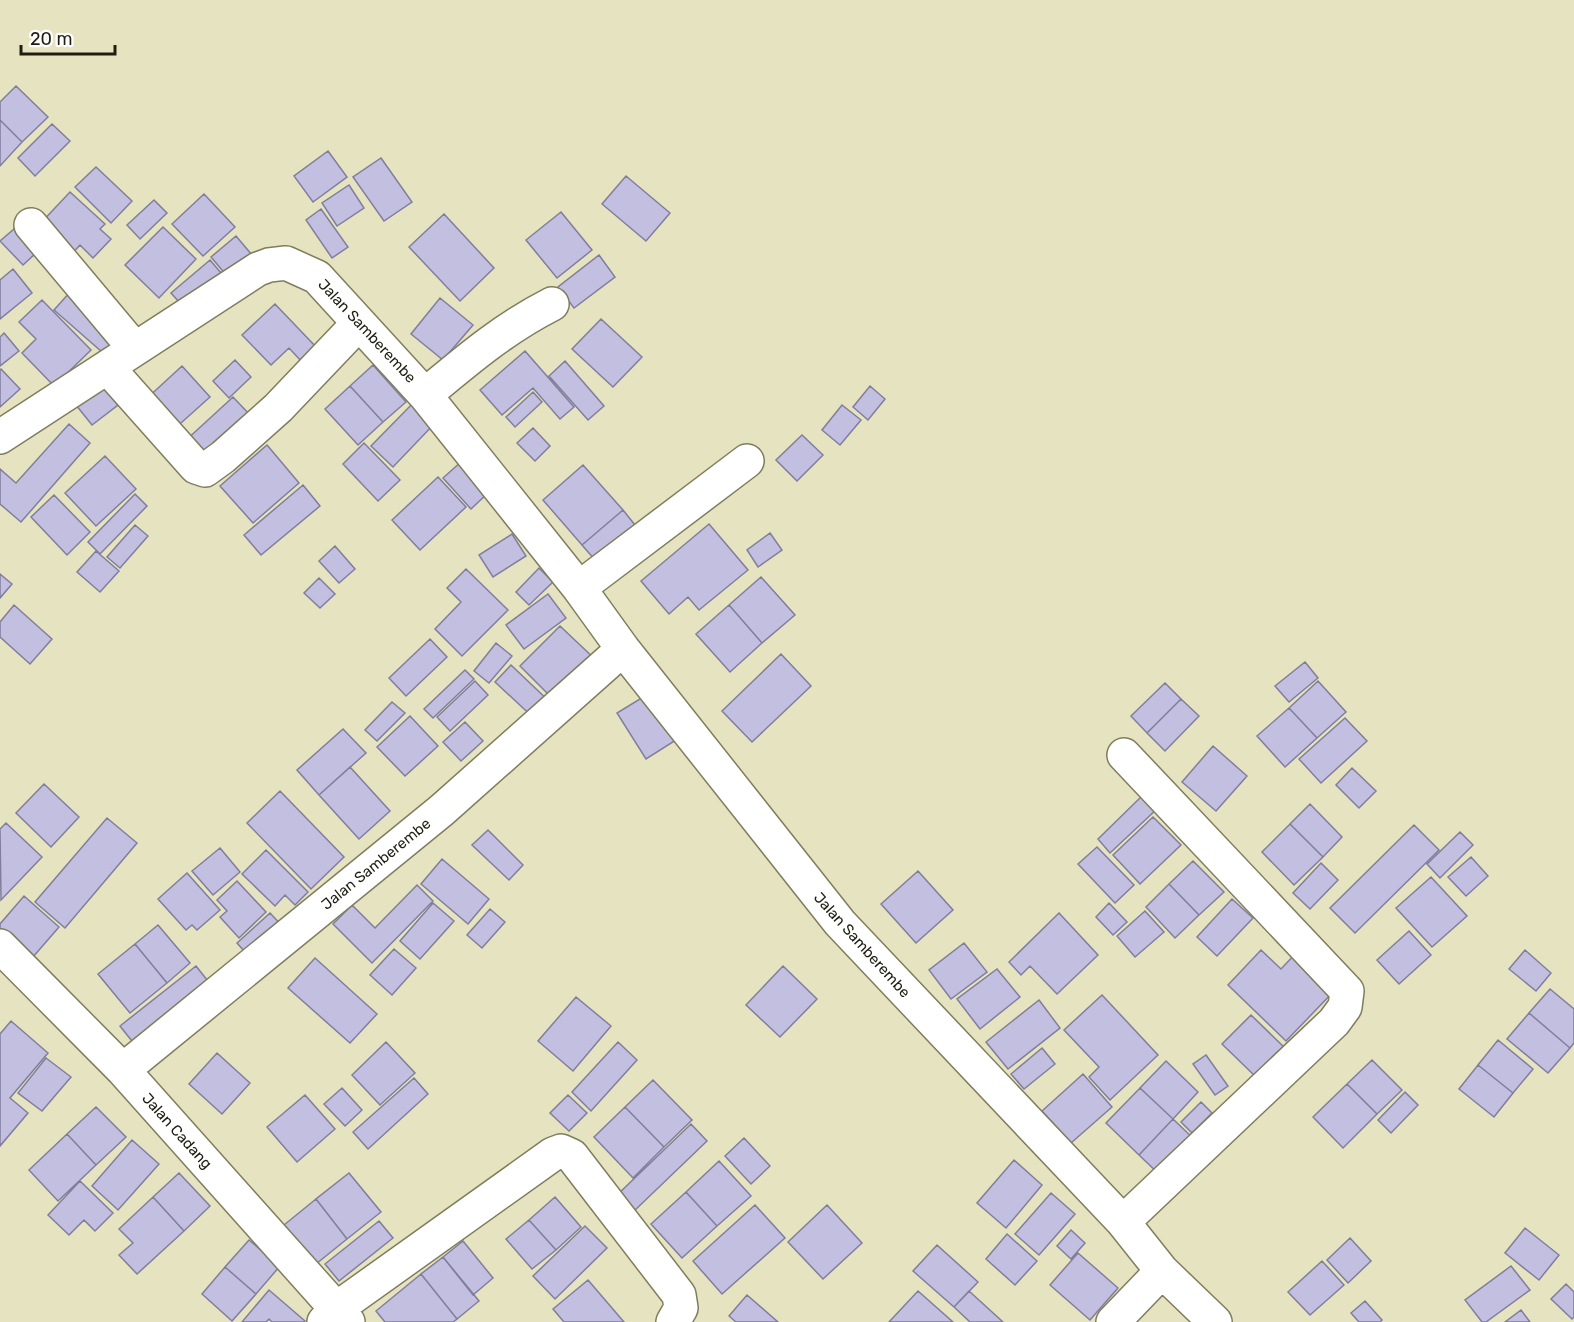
<svg xmlns="http://www.w3.org/2000/svg" width="1574" height="1322" font-family="Rubik,sans-serif">
<rect width="100%" height="100%" fill="#e6e3c0"/>
<path fill="#c2bfe0" stroke="#817e9d" stroke-width="1.5" d="M16 86 48 117 22 142 0 120V102Z
M0 120 22 142 0 166Z
M52 124 70 141 35 176 18 158Z
M328 151 347 177 313 202 294 176Z
M381 158 412 202 384 221 353 177Z
M96 167 132 201 111 223 75 187Z
M626 176 670 213 646 241 602 204Z
M349 185 364 208 337 226 322 203Z
M70 192 105 224 100 229 111 239 93 258 80 245 70 256 38 226Z
M204 194 235 227 203 256 172 224Z
M154 200 167 213 140 239 127 225Z
M321 209 348 247 332 258 306 220Z
M561 212 592 250 557 278 526 240Z
M444 214 494 268 460 301 409 247Z
M163 227 196 259 159 298 125 265Z
M14 229 36 253 23 265 0 241Z
M236 236 252 255 227 276 211 257Z
M599 255 615 277 574 308 558 287Z
M210 260 227 280 189 313 171 293Z
M13 269 32 293 0 319V280Z
M71 291 127 341 110 359 54 310Z
M440 298 473 325 443 360 411 334Z
M42 300 91 350 54 386 22 353 36 339 19 322Z
M275 304 317 348 302 362 289 348 271 365 242 335Z
M601 319 642 357 613 387 572 349Z
M4 333 19 351 0 366V337Z
M525 351 574 407 560 419 533 388 502 415 480 390Z
M235 360 251 377 229 398 213 381Z
M565 361 604 406 588 420 549 376Z
M373 365 406 402 383 422 350 386Z
M182 366 210 397 172 431 144 401Z
M1 369 20 389 0 407V370Z
M102 384 118 405 92 425 76 405Z
M350 386 383 422 358 445 325 409Z
M870 386 885 399 868 420 853 407Z
M533 392 542 402 515 427 506 417Z
M233 397 249 414 200 460 184 442Z
M415 401 436 422 393 467 371 446Z
M842 405 861 420 840 445 822 430Z
M69 424 90 443 21 522 0 504V469L16 483Z
M533 428 550 446 535 461 517 443Z
M802 435 823 455 797 481 776 460Z
M364 443 400 480 378 501 343 464Z
M267 445 299 483 253 523 220 486Z
M105 456 136 489 96 526 65 493Z
M462 461 490 491 471 509 443 478Z
M583 465 623 510 582 545 543 500Z
M438 477 466 507 420 550 392 520Z
M303 485 320 506 261 555 244 535Z
M135 494 147 506 100 554 88 542Z
M54 495 90 532 67 555 31 517Z
M623 510 635 525 595 560 582 545Z
M709 524 748 570 699 610 688 597 669 614 641 581Z
M135 525 148 536 120 568 107 557Z
M770 533 782 550 758 567 747 550Z
M512 534 526 556 493 577 479 555Z
M335 546 355 569 339 583 319 561Z
M96 551 119 571 100 592 77 572Z
M539 568 553 582 529 605 516 592Z
M466 569 508 610 462 656 435 629 461 602 447 588Z
M0 574 12 584 0 598Z
M761 577 795 615 762 643 729 605Z
M319 578 335 594 320 608 304 593Z
M548 594 566 618 524 649 506 625Z
M14 605 52 639 30 664 0 637V622Z
M729 605 762 643 730 672 696 634Z
M560 626 598 662 557 703 520 666Z
M430 639 447 657 406 696 389 678Z
M496 643 512 656 489 683 474 671Z
M781 654 811 686 752 742 722 711Z
M1305 662 1318 678 1289 702 1275 686Z
M511 665 553 705 538 722 495 682Z
M465 670 474 679 433 718 424 709Z
M475 681 488 695 450 731 437 717Z
M1318 681 1346 712 1317 738 1289 708Z
M1165 683 1181 699 1147 733 1131 716Z
M648 694 676 740 646 759 617 713Z
M1181 699 1199 716 1165 751 1147 733Z
M392 702 405 713 377 741 365 730Z
M1289 708 1317 738 1285 767 1257 736Z
M410 716 438 746 405 776 377 747Z
M1345 718 1367 741 1321 783 1299 759Z
M465 722 483 741 461 761 443 742Z
M343 729 366 753 319 795 297 770Z
M1213 746 1247 776 1216 811 1182 782Z
M350 767 390 811 359 839 319 795Z
M1352 768 1376 791 1359 808 1336 785Z
M44 784 79 817 51 847 16 813Z
M280 791 344 857 311 889 247 823Z
M1144 794 1158 808 1110 853 1098 839Z
M1310 804 1342 837 1323 857 1290 824Z
M1153 817 1181 845 1140 884 1113 855Z
M107 818 137 843 65 928 35 902Z
M6 823 42 857 1 900 0 829Z
M1290 824 1323 857 1294 885 1262 852Z
M1414 825 1439 850 1355 933 1330 908Z
M488 830 523 865 509 880 472 845Z
M1460 832 1473 845 1440 878 1427 864Z
M1097 847 1134 885 1115 903 1078 864Z
M220 848 240 872 213 895 192 871Z
M266 850 308 892 295 905 285 895 275 906 242 874Z
M1471 857 1488 876 1466 896 1448 877Z
M442 859 489 899 468 924 421 884Z
M1193 861 1224 892 1199 915 1169 884Z
M1321 863 1338 880 1310 909 1293 893Z
M918 871 953 910 916 943 881 904Z
M187 873 220 910 197 930 192 925 186 930 158 899Z
M1431 877 1467 916 1432 947 1396 908Z
M237 881 266 912 239 938 220 917 227 911 217 900Z
M1169 884 1199 915 1175 938 1146 907Z
M417 885 433 901 372 963 333 924 352 905 375 928Z
M24 896 59 927 33 957 0 928V924Z
M1232 899 1253 918 1217 956 1197 937Z
M433 903 454 921 420 959 400 941Z
M1109 903 1127 922 1113 935 1096 917Z
M490 909 505 922 482 948 467 935Z
M1145 911 1164 932 1135 957 1117 936Z
M270 913 285 929 252 960 237 943Z
M1059 913 1098 955 1057 994 1030 966 1021 975 1009 962Z
M158 925 190 963 167 983 135 944Z
M1409 931 1431 955 1399 984 1377 960Z
M964 943 987 972 951 999 929 970Z
M135 944 167 983 130 1013 98 974Z
M394 949 416 968 392 995 370 975Z
M1261 950 1281 969 1296 953 1335 990 1286 1041 1228 985Z
M1525 950 1551 973 1536 991 1509 969Z
M315 958 377 1014 350 1043 288 988Z
M196 966 215 990 139 1050 120 1026Z
M783 966 817 999 780 1037 746 1005Z
M997 969 1020 997 980 1029 957 999Z
M1550 989 1574 1009V1043L1570 1048 1529 1013Z
M1102 995 1158 1055 1110 1100 1089 1077 1099 1067 1064 1030Z
M576 997 611 1026 573 1071 538 1041Z
M1039 1000 1060 1028 1008 1069 986 1042Z
M1529 1013 1570 1048 1548 1073 1507 1039Z
M1251 1015 1286 1049 1257 1078 1222 1044Z
M11 1021 48 1053 10 1098 28 1113 0 1146V1034Z
M1498 1040 1533 1069 1513 1093 1478 1065Z
M386 1042 415 1073 380 1105 352 1075Z
M618 1042 637 1060 591 1111 572 1092Z
M1042 1048 1055 1064 1024 1089 1011 1074Z
M217 1053 250 1083 222 1114 189 1084Z
M1206 1055 1228 1086 1215 1095 1193 1064Z
M46 1058 71 1077 42 1111 18 1093Z
M1372 1060 1402 1090 1377 1114 1347 1084Z
M1166 1061 1198 1092 1173 1119 1140 1088Z
M1478 1065 1513 1093 1494 1117 1459 1089Z
M1083 1074 1112 1107 1071 1143 1042 1111Z
M414 1078 428 1094 368 1149 353 1132Z
M653 1080 692 1120 664 1147 625 1107Z
M1347 1084 1377 1114 1343 1148 1313 1117Z
M342 1088 362 1110 345 1126 324 1104Z
M1140 1088 1173 1119 1139 1155 1106 1123Z
M1405 1092 1418 1105 1391 1133 1378 1120Z
M305 1095 335 1129 297 1162 267 1127Z
M568 1095 587 1113 569 1131 550 1113Z
M1201 1102 1212 1113 1192 1133 1181 1122Z
M96 1107 126 1137 96 1165 67 1134Z
M625 1107 664 1147 633 1178 594 1137Z
M1173 1119 1196 1141 1162 1177 1139 1155Z
M691 1124 707 1141 632 1213 616 1196Z
M67 1134 96 1165 58 1201 29 1170Z
M744 1138 770 1166 751 1184 725 1156Z
M132 1140 159 1164 118 1210 92 1186Z
M1014 1160 1042 1185 1006 1228 977 1203Z
M719 1161 751 1196 717 1226 686 1192Z
M179 1173 210 1206 184 1231 153 1197Z
M349 1173 381 1212 347 1239 316 1199Z
M80 1181 113 1213 95 1231 84 1220 69 1235 48 1215Z
M686 1192 717 1226 682 1258 651 1224Z
M1051 1193 1075 1214 1039 1255 1015 1234Z
M153 1197 184 1231 137 1274 119 1255 133 1243 119 1229Z
M555 1197 581 1227 556 1250 529 1220Z
M316 1199 347 1239 316 1264 284 1225Z
M755 1205 785 1238 722 1294 693 1261Z
M827 1205 862 1243 823 1279 788 1242Z
M529 1220 556 1250 532 1269 506 1239Z
M379 1221 393 1238 339 1281 325 1264Z
M585 1226 607 1248 555 1299 533 1276Z
M1525 1228 1559 1255 1539 1280 1505 1253Z
M1071 1230 1085 1243 1071 1259 1057 1246Z
M1007 1234 1037 1261 1015 1285 986 1259Z
M1350 1238 1371 1261 1348 1283 1327 1260Z
M249 1240 280 1266 256 1294 225 1267Z
M463 1241 493 1278 473 1295 443 1257Z
M937 1245 978 1282 954 1307 913 1271Z
M1078 1253 1118 1288 1090 1320 1050 1285Z
M443 1257 479 1301 457 1319 421 1274Z
M1322 1261 1344 1285 1310 1315 1288 1292Z
M1511 1266 1530 1290 1486 1322H1482L1465 1300Z
M225 1267 256 1294 232 1321 202 1294Z
M421 1274 457 1319 453 1322H385L376 1311Z
M588 1280 624 1322H564L553 1309Z
M1566 1284 1574 1292V1317L1572 1319 1551 1299Z
M269 1290 305 1321 304 1322H272L269 1319 266 1322H242Z
M918 1291 953 1322H889Z
M969 1291 1003 1322H970L954 1307Z
M747 1295 778 1322H736L729 1316Z
M1365 1301 1382 1320 1380 1322H1359L1351 1313Z
M1521 1310 1530 1322H1505Z"/>
<g fill="none" stroke-linecap="round" stroke-linejoin="round">
<g stroke="#807d5e" stroke-width="36">
<path id="street" d="M31 225 135 349
M108 368 196 467 205 470 223 457 278 408 359 323
M425 395C467 360 503 329 552 304
M0 437 258 269 269 265 286 263 317 277 425 395 579 588 623 649 840 923 1123 1222 1162 1271 1113 1322
M579 588 747 461
M0 946 123 1070 348 1322
M123 1070 442 810 623 649
M1123 1222 1334 1022 1345 1007 1347 991 1124 755
M1162 1271 1215 1322
M324 1322 336 1309 553 1154 561 1151 572 1156 679 1295 681 1308 673 1322"/>
</g>
<use href="#street" stroke="#fff" stroke-width="33"/>
</g>
<g text-anchor="middle" stroke-width="6" stroke-linejoin="round" paint-order="stroke">
<g font-size="15" fill="#1f1e11" stroke="#fff">
<text transform="translate(367 331) rotate(47)" y="5">Jalan Samberembe</text>
<text transform="translate(376 864) rotate(-39)" y="5">Jalan Samberembe</text>
<text transform="translate(862 945) rotate(48)" y="5">Jalan Samberembe</text>
<text transform="translate(177 1131) rotate(48)" y="5">Jalan Cadang</text>
</g>
</g>
<path d="M21 45v9h94v-9" fill="none" stroke="#1f1e11" stroke-width="3"/>
<text x="30" y="45" font-size="18" fill="#1f1e11" stroke="#ffffff" stroke-width="4.5" paint-order="stroke">20 m</text>
</svg>
